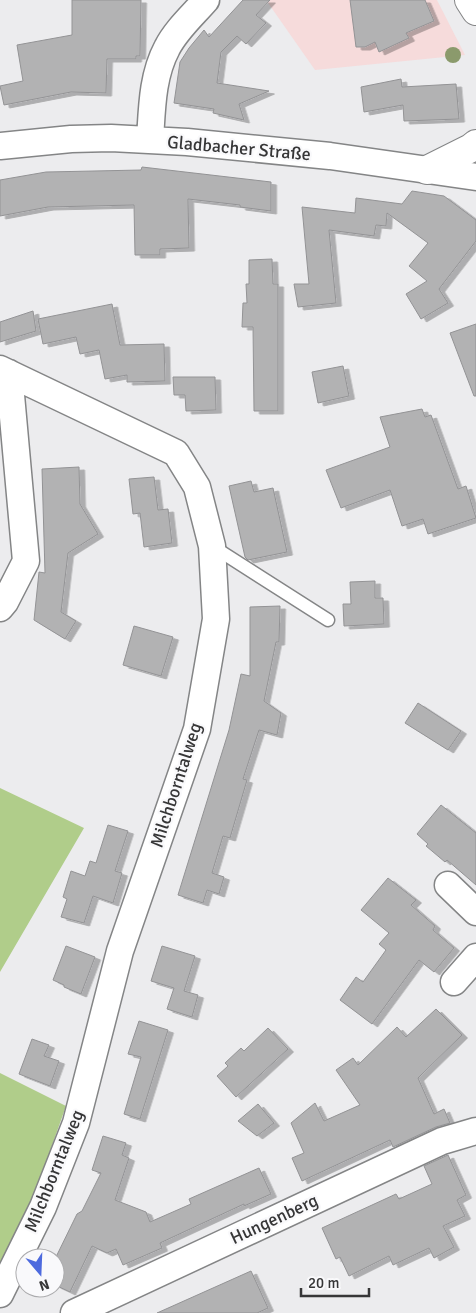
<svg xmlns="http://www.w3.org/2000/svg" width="476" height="1313" font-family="Signika,sans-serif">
<defs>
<filter id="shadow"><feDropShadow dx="5.5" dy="3" stdDeviation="0" flood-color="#0004"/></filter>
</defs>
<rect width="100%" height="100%" fill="#ececee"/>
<path fill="#f6dbdb" d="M266 0H437L465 55 315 70Z"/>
<path fill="#b0cd8a" d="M0 788 84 828 0 972Z
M0 1073 66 1106 37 1188 0 1268Z"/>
<path fill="#b2b2b3" stroke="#939395" filter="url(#shadow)" d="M72 0H141L140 56H136V59H107L106 93 71 92 4 105 0 86 23 81 17 45 72 35Z
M243 0H270L256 15 266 23 246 44 237 36 221 52 217 83 269 91 239 104 244 120 213 113 214 109 174 103 180 62 189 48 204 30 209 37Z
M350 0H425L434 21 406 33 409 38 379 52 375 42 365 47H356Z
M401 79 402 87 456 84 459 119 404 121 403 105 364 112 361 87Z
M142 167 271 182V211L240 207V205L188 199 189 248 160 249V255H135L134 205 48 207 0 216V180L46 172 141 170Z
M412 191 444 196 476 220V241L439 289 448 303 421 319 406 294 427 281 409 266 428 243 387 213 386 226 376 225 374 236 329 230 336 303 298 307 294 284H309L302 207 355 213 356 198 402 204Z
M272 259 273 284H278V411H254L253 327H242L243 303H247L246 284H249V260Z
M112 304 120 345 164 344 165 381 127 382V375L105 379 99 350 80 354 76 337 43 344 38 319Z
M33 311 36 331 0 342V322Z
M476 324V396H474L450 333Z
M343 366 349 396 318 403 312 372Z
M173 377H215L216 410 186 411 185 395H174Z
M422 409 425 417 431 415 458 489 466 486 476 518 428 534 423 519 402 526 390 490 341 508 326 470 390 447 380 417Z
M79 467 80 504 98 534 68 553 61 612 76 621 65 639 34 620 39 572 45 573 42 469Z
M154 477 158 510 168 509 172 543 144 547 140 513 133 514 129 479Z
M251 481 254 492 273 488 287 552 248 560 245 557 229 486Z
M375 581V598H383L384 624 344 626 343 604H351L350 582Z
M280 606 279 642H276L264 701 281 713 277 735 259 730 243 779 247 780 230 838 223 836 212 873 224 877 219 894 207 890 203 903 178 895 229 730 241 674 250 676V607Z
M134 626 173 637 161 676 123 665Z
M418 703 461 731 448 750 405 723Z
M441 805 476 833V885L447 860 445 862 426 846 428 844 417 834Z
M108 825 128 831 115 871 122 873 113 903 93 896 84 923 61 917 67 899 63 897 71 871 85 876 90 861 96 863Z
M388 878 416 900 411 905 435 926 433 930 454 948 434 972 419 960 372 1024 340 1000 356 977 363 982 386 950 379 944 389 933 361 910Z
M66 946 95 957 81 994 64 987V985L53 980Z
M162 946 195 956 184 991 198 995 192 1017 167 1009 174 988 151 981Z
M436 1009 462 1035 418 1078 434 1114 444 1109 450 1123 436 1127 393 1147 390 1140 302 1181 292 1158 304 1153 291 1123 315 1103 324 1121 360 1105 336 1070 353 1058 358 1065 397 1027 406 1037Z
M139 1021 168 1030 140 1119 124 1114 141 1057 128 1054Z
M268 1028 288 1049 236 1097 217 1076 228 1066 225 1063 241 1048 244 1051Z
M32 1039 49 1045 44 1056 59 1061 50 1086 19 1074Z
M258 1104 274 1123 257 1136 238 1121Z
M103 1136 126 1143 122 1155 129 1158 115 1200 146 1212 150 1222 191 1204 189 1199 259 1168 271 1194 244 1206V1204L160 1243 162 1248 123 1265 116 1249 107 1253 92 1246 70 1292 55 1285V1259L77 1214 82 1211 101 1173 92 1170Z
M448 1155 466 1195 457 1200 465 1216 443 1226 454 1247 434 1258 429 1248 393 1265 389 1256 349 1276 340 1257 336 1259 322 1228 396 1194 399 1199 432 1184 424 1166Z
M251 1271 268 1308 257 1313H157Z"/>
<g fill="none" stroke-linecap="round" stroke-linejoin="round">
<g stroke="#848586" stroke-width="15">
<path id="lane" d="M212 546 328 620"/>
</g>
<g stroke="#848586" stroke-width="29">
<path id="street" d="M150 140C152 109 152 76 167 48 176 30 193 15 206 0
M0 146 71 139 111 138 187 142 330 156 476 177
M0 369 176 453 197 487 212 546 216 619 197 729 120 951 76 1123 43 1207 0 1294
M0 608 5 602 26 561 9 373
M448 885 476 912
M454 982 476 957
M74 1313 442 1141 476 1131"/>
</g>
<g stroke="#848586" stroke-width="30">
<path id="secondary" d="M469 0 476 11
M427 170 471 148 476 144"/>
</g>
<use href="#lane" stroke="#fff" stroke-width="12"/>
<use href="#street" stroke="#fff" stroke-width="26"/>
<use href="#secondary" stroke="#fff" stroke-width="28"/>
</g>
<circle fill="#8b9a6c" cx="453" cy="55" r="8"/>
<g text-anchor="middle" stroke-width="4.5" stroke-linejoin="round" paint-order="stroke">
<g font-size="18" fill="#363637" stroke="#f9f9fb">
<text transform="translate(239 148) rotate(5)" y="6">Gladbacher Straße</text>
<text transform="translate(176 785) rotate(-72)" y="6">Milchborntalweg</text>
<text transform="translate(54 1171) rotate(-68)" y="6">Milchborntalweg</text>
<text transform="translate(274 1219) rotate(-25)" y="6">Hungenberg</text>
</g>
</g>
<g transform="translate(40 1273) rotate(161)"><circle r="24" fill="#f9f9fb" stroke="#ababad"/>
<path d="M0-4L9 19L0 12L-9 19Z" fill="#4d6ade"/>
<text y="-8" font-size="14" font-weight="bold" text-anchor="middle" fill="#363637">N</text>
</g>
<path d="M301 1288v8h68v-8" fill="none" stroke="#363637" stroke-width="2.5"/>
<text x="308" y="1288" font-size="15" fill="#363637" stroke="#f9f9fb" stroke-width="4" paint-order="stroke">20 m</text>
</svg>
